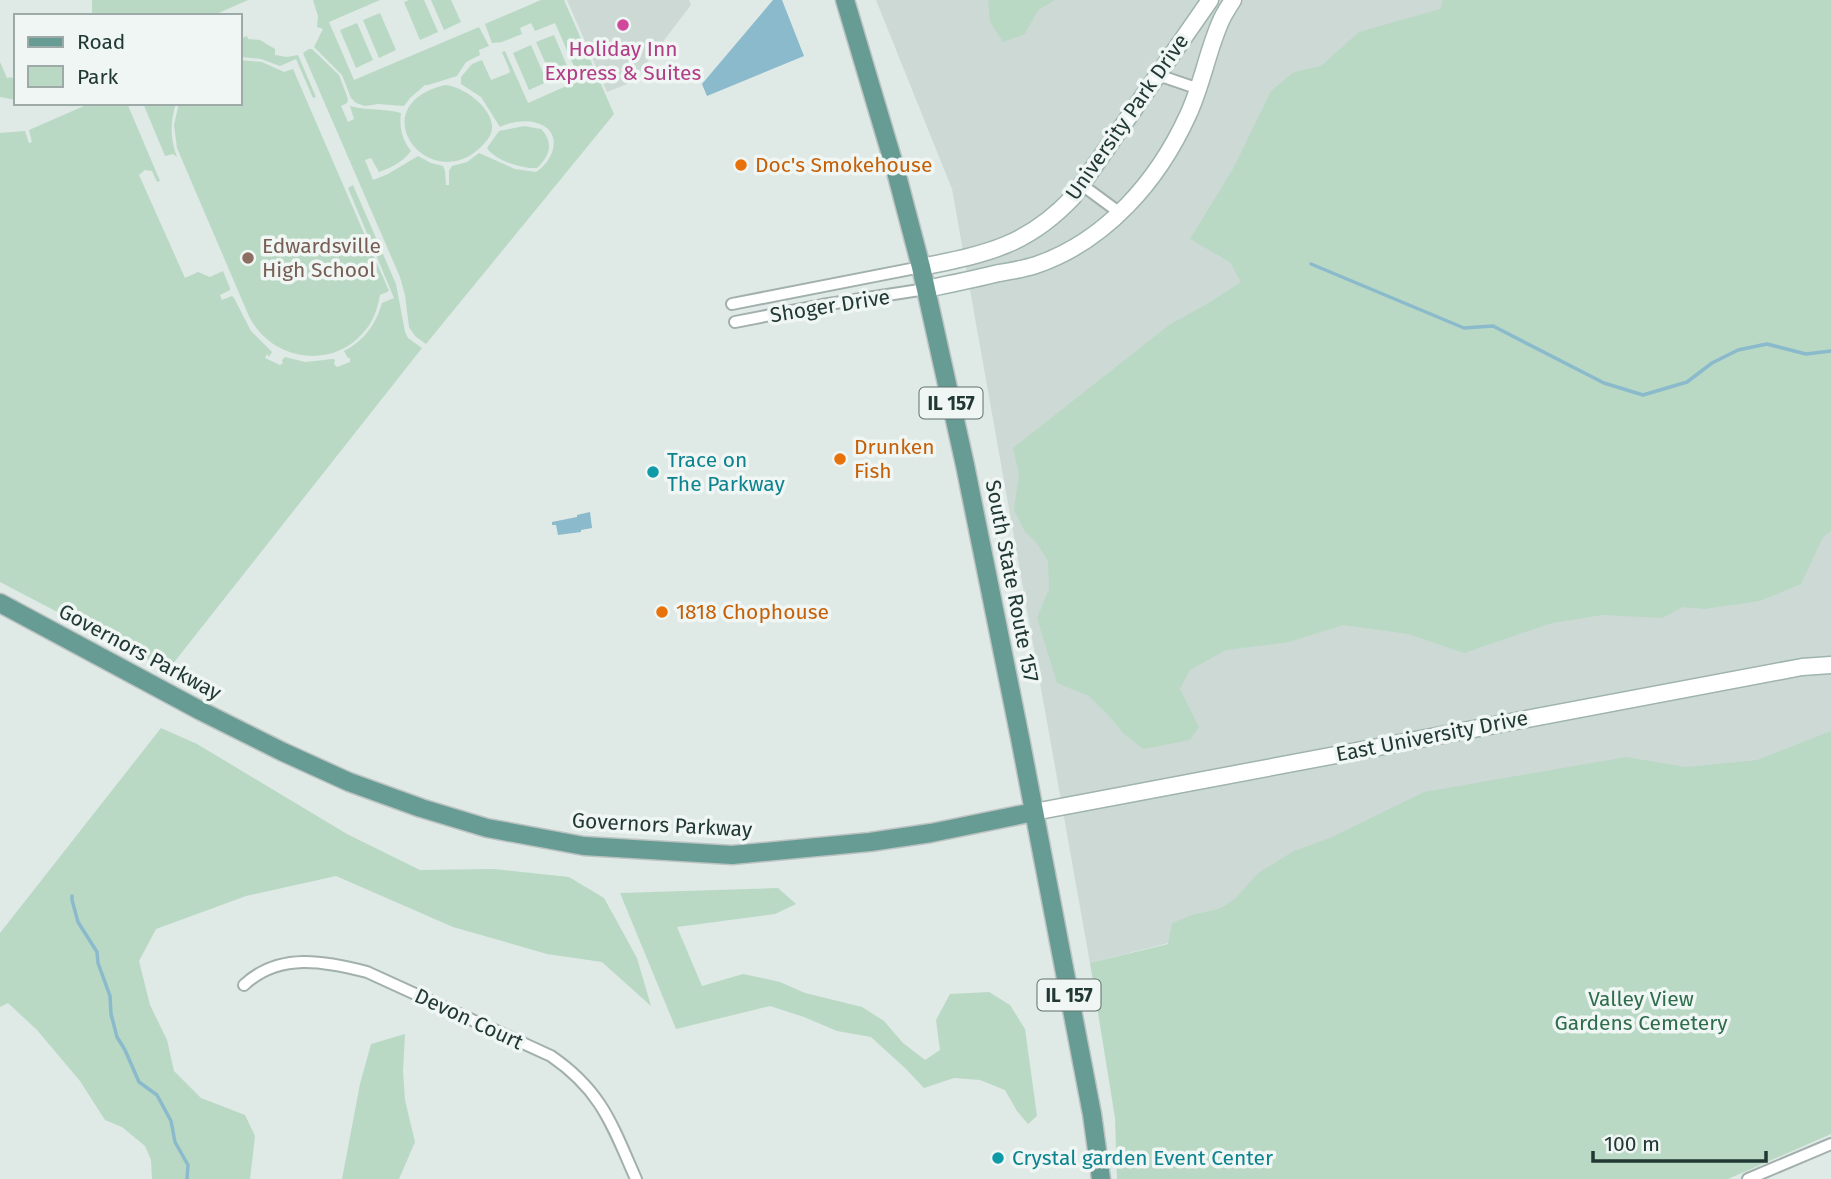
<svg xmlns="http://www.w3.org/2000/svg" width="1831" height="1179" font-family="'Fira Sans',sans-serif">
<rect width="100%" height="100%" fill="#dfe9e6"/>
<path fill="#cdd9d5" d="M567 0H689L691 5 632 82 607 92Z
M876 0H1831V857L1481 863 1090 963 952 189Z"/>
<path fill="#b9d9c5" d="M92 0H248L212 16H92Z
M313 0H380L329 22 354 80 479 27 489 46 479 50 480 55 466 62 457 76 428 85H425L410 98 404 106 378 104 365 106 356 103 351 98 342 75 314 47 323 29 317 27 318 16Z
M409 0H424L438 32 420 40 404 2Z
M431 0H451L461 22 444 30Z
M541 0H564L614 114 426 344 415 336 409 327 405 295 400 277 303 53 309 49H312L339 75 348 99 347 103 341 106 348 122 354 119 350 106C367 111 384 108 401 113 399 127 402 140 411 151 404 161 391 168 379 172L371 158 365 160 373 180 388 174 418 156 431 163 443 166 445 171 446 185H449V171L452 166 467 162 479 153 515 169 536 172C551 163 563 138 544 126 532 118 512 121 500 127L481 97 461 84V77L472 64 482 60 491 80 509 73 510 71 502 52 505 51 528 103 580 80 555 23 535 31 531 23 520 28 522 34 502 42 492 43 485 24Z
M988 0H1055L1038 10 1025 34 1003 42 990 22Z
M1443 0H1831V531L1823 537 1801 584 1760 601 1704 609 1683 607 1662 618 1602 615 1552 623 1464 653 1408 634 1343 625 1289 642 1226 650 1190 670 1180 689 1199 727 1190 740 1143 749 1123 733 1110 717 1089 696 1057 683 1037 618 1049 589 1048 561 1036 542 1025 532 1014 510 1019 474 1013 448 1169 325 1207 304 1241 282 1230 262 1190 239 1234 167 1271 91 1294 72 1321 66 1359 32 1440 9Z
M380 13 396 50 379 58 363 20Z
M357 23 373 60 356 68 340 30Z
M554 35 570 73 553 80 536 42Z
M247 36 248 39 260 40 275 49V55L287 57 298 55 316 97 313 98 296 59 280 66 261 59 240 57V39Z
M531 45 547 82 529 90 513 53Z
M240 60 262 62 284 72 293 69 389 291 380 295C377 310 373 323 362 334 329 371 268 359 248 314L177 148 174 125 179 103H240Z
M0 62 7 78 12 77 14 81 16 80V100L0 97Z
M445 85C465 86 505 116 488 139 436 206 355 107 445 85Z
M91 103H127L160 181 157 182 152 171 145 170 139 175 185 278 198 272 210 277 223 271 230 288V290L220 295 222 300 232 296 234 298 251 331 272 352 269 357 267 354 265 358 280 365 283 363 282 360 285 357 305 362 333 359 335 360 334 364 337 367 350 362V358H348L344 351C364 341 376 324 382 303L394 298 348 188 353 185 396 284 405 332 408 338 422 348 168 670 0 582V133L25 131 29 143 32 142 29 130Z
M143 103H176C170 122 170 139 177 157L173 154 165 156Z
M524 126 541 129C554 142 550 156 537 168 522 169 496 161 487 148L499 131Z
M161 728 197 744 347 834 420 870 493 869 569 877 604 898 637 958 651 1006 602 962 547 954 453 927 336 876 246 896 156 929 139 961 150 1005 167 1040 174 1071 201 1098 245 1115 255 1136 250 1179H152L151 1160 145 1146 122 1127 105 1120 80 1081 37 1030 8 1003 0 1007V933Z
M1831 731V1134L1728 1179H1117L1115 1118 1090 963 1168 944 1172 923 1192 915 1219 909 1235 899 1258 873 1294 851 1330 838 1424 792 1626 757 1686 767 1757 760Z
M778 888 796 904 775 914 677 927 702 986 743 974 780 982 805 993 862 1007 884 1021 903 1043 925 1060 940 1050 936 1020 950 994 989 992 1010 1005 1025 1029 1037 1116 1028 1124 1017 1111 1005 1090 980 1080 954 1078 924 1088 905 1068 871 1037 837 1031 804 1017 770 1006 676 1029 620 893Z
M405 1034 403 1071 405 1100 415 1142 399 1179H342L360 1084 371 1044Z"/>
<path fill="#8abacb" d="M773 0H782L804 56 707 96 702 84Z
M590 512 592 528 581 530V532L558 535 556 525H552V522L577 517V515Z"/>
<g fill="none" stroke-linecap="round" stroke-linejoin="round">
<path stroke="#8abacb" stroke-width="3.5" d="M1311 264 1464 328 1493 326 1604 383 1643 395 1687 382 1712 363 1738 350 1767 344 1806 354 1831 351
M72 896V900L78 922 97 952 98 963 110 996 111 1014 117 1037 125 1050 139 1082 157 1095 171 1121 175 1142 188 1165 187 1179"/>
<g stroke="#a2b0ad" stroke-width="14">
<path id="street" d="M1158 75 1199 89
M1082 185 1120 213
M732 304 921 267
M735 322 822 305 926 289
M244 985C279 952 325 961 367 972L551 1056C602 1091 612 1125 636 1179
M1748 1179 1831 1144"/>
</g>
<g stroke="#9fb4ae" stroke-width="19">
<path id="secondary" d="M921 267C985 254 1026 247 1073 197L1210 0
M926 289C950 284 975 279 999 273 1011 271 1024 269 1036 265 1106 241 1158 181 1188 115 1202 85 1207 53 1220 23 1223 15 1228 8 1233 0
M1034 812 1802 667 1831 665"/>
</g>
<g stroke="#bcc3c2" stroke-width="21">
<path id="primary" d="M845 0 895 168 921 267 965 465 1020 738 1092 1114 1101 1179
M0 603 201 711 283 752 349 782 421 808 487 828 584 846 732 855 870 842 931 833 1034 812"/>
</g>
<use href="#street" stroke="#fff" stroke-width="10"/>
<use href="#secondary" stroke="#fff" stroke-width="16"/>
<use href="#primary" stroke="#669c94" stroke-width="18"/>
</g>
<circle fill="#d1479c" stroke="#eff6f3" stroke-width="2.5" cx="623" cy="25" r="7"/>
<g fill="#e8710a" stroke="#eff6f3" stroke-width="2.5">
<circle cx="741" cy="165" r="7"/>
<circle cx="840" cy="459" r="7"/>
<circle cx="662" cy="612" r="7"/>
</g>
<circle fill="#8d6e63" stroke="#eff6f3" stroke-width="2.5" cx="248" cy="258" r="7"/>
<g fill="#0f9aa8" stroke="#eff6f3" stroke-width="2.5">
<circle cx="653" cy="472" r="7"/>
<circle cx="998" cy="1158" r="7"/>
</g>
<g text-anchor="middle" stroke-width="7" stroke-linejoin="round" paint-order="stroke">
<g fill="#eff6f3" stroke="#5f716d" stroke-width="2">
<rect x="919.5" y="387.5" width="63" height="31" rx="5"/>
<rect x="1037.5" y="979.5" width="63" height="31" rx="5"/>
</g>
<g font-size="19" font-weight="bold" fill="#213834">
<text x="951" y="410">IL 157</text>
<text x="1069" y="1002">IL 157</text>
</g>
<g font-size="21" fill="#b23c85" stroke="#eff6f3">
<text x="623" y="56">Holiday Inn<tspan x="623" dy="24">Express &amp; Suites</tspan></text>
</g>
<g font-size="21" fill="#213834" stroke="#eff6f3">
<text transform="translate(1127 117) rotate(-55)" y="7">University Park Drive</text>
<text transform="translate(830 306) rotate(-9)" y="7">Shoger Drive</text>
<text transform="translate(1012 581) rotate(79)" y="7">South State Route 157</text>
<text transform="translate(140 652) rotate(28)" y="7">Governors Parkway</text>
<text transform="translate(1432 736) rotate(-11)" y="7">East University Drive</text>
<text transform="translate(662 825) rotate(3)" y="7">Governors Parkway</text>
<text transform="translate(469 1019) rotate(25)" y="7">Devon Court</text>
</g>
<g font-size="21" fill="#c56008" stroke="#eff6f3" text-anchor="start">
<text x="755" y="172">Doc's Smokehouse</text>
<text x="854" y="454">Drunken<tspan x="854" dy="24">Fish</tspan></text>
<text x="676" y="619">1818 Chophouse</text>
</g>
<g font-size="21" fill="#785e54" stroke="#eff6f3" text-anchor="start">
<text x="262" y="253">Edwardsville<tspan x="262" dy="24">High School</tspan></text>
</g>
<g font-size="21" fill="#0d838f" stroke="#eff6f3" text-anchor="start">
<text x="667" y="467">Trace on<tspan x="667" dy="24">The Parkway</tspan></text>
<text x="1012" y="1165">Crystal garden Event Center</text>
</g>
<g font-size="21" fill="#2e6c4c" stroke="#eff6f3">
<text x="1641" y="1006">Valley View<tspan x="1641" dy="24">Gardens Cemetery</tspan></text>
</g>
</g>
<rect x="14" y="14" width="228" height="91" fill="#eff6f3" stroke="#9daaa7" stroke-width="2"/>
<rect x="28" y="37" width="35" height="10" fill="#669c94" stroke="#9daaa7" stroke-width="2"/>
<text x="77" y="49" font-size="21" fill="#213834">Road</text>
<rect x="28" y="66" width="35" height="21" fill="#b9d9c5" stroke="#9daaa7" stroke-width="2"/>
<text x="77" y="84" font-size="21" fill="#213834">Park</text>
<path d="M1593 1151v10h173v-10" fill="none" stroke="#213834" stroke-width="3.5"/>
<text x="1604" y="1151" font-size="21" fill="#213834" stroke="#eff6f3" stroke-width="5" paint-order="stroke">100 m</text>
</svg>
